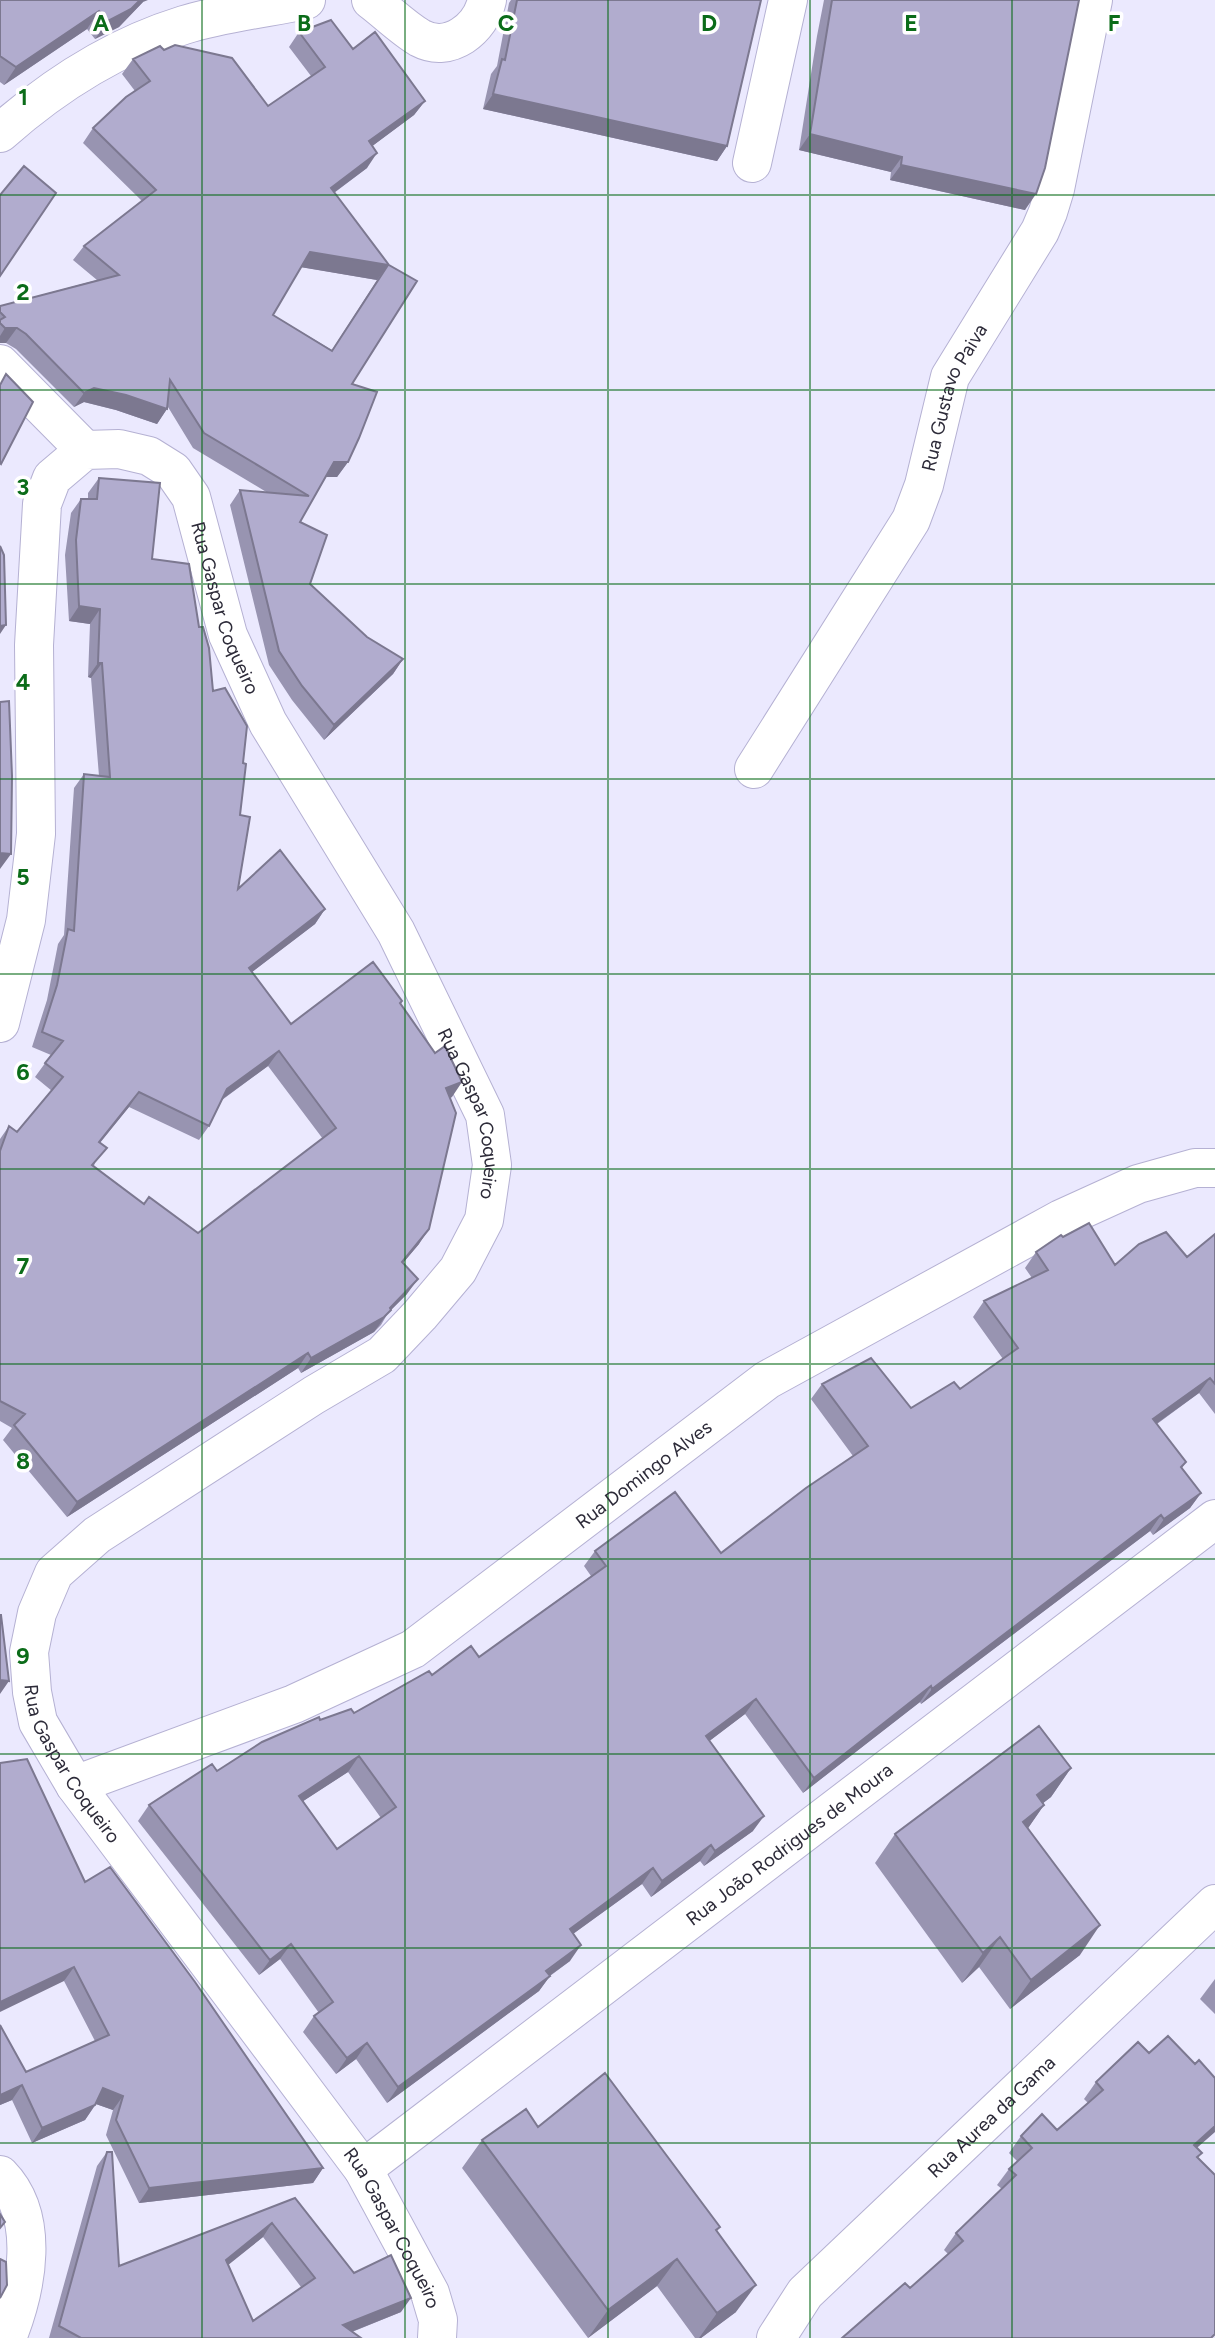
<svg xmlns="http://www.w3.org/2000/svg" width="1215" height="2338" font-family="Figtree,sans-serif">
<rect width="100%" height="100%" fill="#ebe9fe"/>
<g fill="none" stroke-linecap="round" stroke-linejoin="round">
<g stroke="#b5b1d3" stroke-width="40">
<g id="minor">
<path d="M371 0C387 12 403 28 420 38 450 54 481 28 487 0"/>
<path d="M0 133C53 86 116 46 184 25 223 13 266 8 306 0"/>
<path d="M752 163 788 0"/>
<path d="M0 364 85 450"/>
<path id="s1" d="M754 769 911 520 924 485 950 377 1040 231 1048 212 1055 189 1093 0"/>
<path id="s2" d="M0 1023 26 920 36 834 34 645 42 504 52 478 85 450 119 449 149 456 173 471 191 497 228 635 268 723 396 932 485 1115 492 1165 484 1220 458 1270 420 1315 382 1355 314 1395 97 1535 54 1573 37 1613 29 1652 32 1692 38 1722 75 1785 363 2169 430 2293 438 2320 437 2338"/>
<path id="s3" d="M75 1785 294 1704 413 1649 767 1380 1061 1219 1138 1184 1195 1168H1215"/>
<path id="s4" d="M363 2169 1215 1519"/>
<path d="M0 2175C41 2217 27 2288 7 2338"/>
<path id="s5" d="M776 2338 805 2293 1215 1904"/>
</g>
</g>
<use href="#minor" stroke="#fff" stroke-width="38"/>
</g>
<path fill="#9894b1" fill-rule="evenodd" d="M0 0 143 2 119 27 95 39 87 29 4 85 0 82Z
M511 0H761L727 146 717 161 483 109 491 74 497 66 509 3Z
M824 0H1079L1025 210 890 180 891 172 799 150 817 36Z
M299 32 353 49 425 101 414 115 372 146 367 168 334 193 389 265 352 384 348 462 337 477H326L300 522 310 584 367 637 403 659 393 674 324 740 292 700 269 665 230 505 240 490 268 493 193 448 168 407 157 424 116 410 84 402 74 407 16 349 6 343H0V306L97 280 73 260 84 246 142 201 83 143 93 128 135 91 122 74 133 59 164 50 268 106 311 76 289 47ZM301 267 377 280 332 350 273 315Z
M99 478 199 627 213 691 243 763 240 815 238 889 325 909 315 924 252 972 291 1024 402 1001 401 1004 452 1097 450 1098 419 1244 403 1263 407 1294 388 1313 381 1325 374 1332 301 1373 298 1368 67 1517 3 1440 12 1428 0 1421V1139L9 1126 17 1132 52 1091 35 1077 51 1055 32 1047 47 1000 58 944 64 935 74 788 84 774 99 776 91 678 88 677 90 624 69 621 65 555 71 513 81 499H88V493ZM268 1066 323 1139 198 1233 144 1204 94 1166 100 1143 129 1107 199 1140 209 1126 222 1100Z
M1215 1234V1414L1199 1393 1157 1424 1186 1462 1182 1468 1201 1493 1190 1508 1153 1535 1150 1531 921 1704 920 1702 803 1793 745 1714 709 1741 753 1831 704 1866 700 1861 651 1897 642 1884 573 1934 570 1961 550 1976 539 1991 387 2103 356 2059 336 2074 303 2032 314 2016 319 2013 280 1959 259 1975 138 1821 149 1805 320 1720 354 1713 432 1675 479 1657 591 1576 584 1566 595 1551 721 1553 853 1456 811 1399 822 1384 911 1408 960 1389 1003 1359 973 1317 984 1301 1032 1278 1025 1268 1036 1252 1063 1237 1115 1265 1187 1257ZM348 1772 381 1818 337 1849 303 1801Z
M1071 1768 1051 1797 1043 1803 1044 1805 1028 1828 1080 1955 1010 2009 979 1967 962 1983 875 1863 895 1834Z
M85 1882 323 2168 313 2183 139 2203 106 2135 113 2110 96 2104 85 2120 32 2143 12 2100 0 2105V2025L26 2072 95 2041 64 1981Z
M1215 1979V2014L1200 1999Z
M1096 2082 1197 2148 1202 2153 1198 2158 910 2288 948 2254 944 2250 956 2233 1002 2189 997 2185 1009 2169 1017 2161 1009 2153 1021 2136 1057 2130 1088 2103 1084 2099Z
M538 2127 720 2227 717 2231 736 2312 701 2338H695L657 2286 588 2338 462 2168 482 2140Z
M107 2152 119 2266 295 2198 354 2273 401 2312 352 2332 361 2338H49L97 2166ZM263 2237 301 2287 253 2321 228 2264Z"/>
<path fill="#7c7890" d="M140 0H148L143 2 119 27 95 39 108 21Z
M99 11 87 29 4 85 16 67Z
M493 94 727 146 717 161 483 109Z
M425 101 414 115 359 156 369 141Z
M810 134 902 157 891 172 799 150Z
M377 153 367 168 320 203 331 188Z
M901 165 1036 194 1025 210 890 180Z
M310 252 388 265 377 280 300 267Z
M5 328H17L6 343H0V336Z
M94 388 126 395 167 409 157 424 116 410 84 402 74 407 84 393Z
M334 462H348L337 477H324Z
M79 606 100 609 90 624 69 621Z
M6 625 0 634V626Z
M403 659 393 674 324 740 334 725Z
M98 663H102L91 678 88 677Z
M0 853 11 854 0 869Z
M325 909 315 924 239 982 249 968Z
M279 1051 268 1066 217 1103 227 1089Z
M462 1082 452 1097 435 1103 446 1088Z
M139 1092 129 1107 88 1157 99 1142Z
M429 1229 419 1244 391 1277 402 1262Z
M418 1279 407 1294 388 1313 374 1332 301 1373 311 1358 390 1308Z
M308 1353 298 1368 67 1517 77 1502Z
M1210 1378 1199 1393 1142 1434 1153 1419Z
M1201 1493 1190 1508 1153 1535 1164 1519Z
M1161 1515 1150 1531 921 1704 932 1689Z
M0 1680 9 1681 0 1694Z
M931 1686 920 1702 803 1793 814 1778Z
M756 1699 745 1714 695 1752 706 1736Z
M359 1756 348 1772 288 1811 299 1796Z
M1071 1768 1051 1797 1016 1824 1037 1795Z
M1044 1805 1024 1834 1023 1822Z
M764 1816 753 1831 704 1866 715 1851Z
M711 1845 700 1861 651 1897 662 1881Z
M653 1868 642 1884 559 1944 570 1929Z
M1100 1925 1080 1955 1010 2009 1031 1980Z
M1000 1937 979 1967 962 1983 983 1953Z
M291 1944 280 1959 259 1975 270 1960Z
M581 1945 570 1961 545 1979 550 1976 539 1991 387 2103 398 2087Z
M74 1967 64 1981 0 2012V2002Z
M367 2043 356 2059 336 2074 347 2058Z
M22 2085 12 2100 0 2105V2095Z
M103 2088 123 2096 113 2110 93 2103Z
M95 2105 85 2120 32 2143 42 2128Z
M1215 2126V2132L1182 2161 1194 2145Z
M323 2168 313 2183 139 2203 149 2188Z
M272 2223 263 2237 217 2274 226 2260Z
M677 2259 657 2286 588 2338 608 2310Z
M756 2285 736 2312 701 2338H699L717 2313Z
M411 2298 401 2312 336 2338 343 2325Z"/>
<path fill="#b1acce" stroke="#7c7890" stroke-width="2" fill-rule="evenodd" d="M0 0H140L131 9 108 21 99 11 16 67 0 56Z
M517 0H761L727 146 493 94 502 59 505 60Z
M832 0H1079L1045 168 1036 194 901 165 902 157 810 134Z
M331 20 353 49 375 32 425 101 369 141 377 153 331 188 389 265 417 281 352 384 377 392 359 438 348 462H334L300 522 327 535 310 584 367 637 403 659 334 725 302 686 279 651 240 490 309 496 204 433 170 380 167 409 126 395 94 388 84 393 26 334 17 328H5L0 323V320L5 317 0 312V306L119 275 84 246 156 190 93 128 126 97 150 81 133 59 160 46 164 50 175 45 232 58 268 106 325 67 299 32ZM310 252 388 265 332 351 273 315Z
M24 166 56 193 0 276V195Z
M6 374 33 402 1 464 0 463V385Z
M99 478 160 483 152 559 189 564 199 627H203L209 648 213 691 225 688 247 726 243 763 246 764 240 815 250 817 238 889 280 850 325 909 249 968 291 1024 373 962 402 1001 400 1003 435 1053 445 1046 462 1082 446 1088 456 1113 429 1229 402 1262 418 1279 390 1308 391 1310 384 1317 311 1358 308 1353 77 1502 14 1425 25 1414 0 1401V1151L9 1126 17 1132 63 1077 45 1063 63 1041 42 1032 57 985 68 929 74 931 84 774 110 777 102 663H98L100 609 79 606 76 540 81 499H97ZM279 1051 336 1128 198 1233 149 1197 144 1204 92 1165 107 1148 99 1142 139 1092 209 1126 227 1089Z
M0 546 4 555 6 625 0 626Z
M9 701 12 776 11 854 0 853V702Z
M1089 1223 1115 1265 1139 1244 1166 1232 1187 1257 1215 1234V1384L1210 1378 1153 1419 1186 1462 1181 1467 1201 1493 1164 1519 1161 1515 932 1689 931 1686 814 1778 756 1699 706 1736 764 1816 715 1851 711 1845 662 1881 653 1868 570 1929 581 1945 546 1971 550 1976 398 2087 367 2043 347 2058 314 2016 333 2002 291 1944 270 1960 149 1805 212 1764 217 1771 262 1742 319 1717 320 1720 351 1709 354 1713 429 1671 432 1675 471 1646 479 1657 606 1566 595 1551 675 1492 721 1553 806 1488 868 1446 822 1384 871 1358 911 1408 954 1382 960 1389 1018 1348 984 1301 1048 1270 1036 1252 1061 1235 1063 1237ZM359 1756 396 1807 337 1849 299 1796Z
M0 1615H1L9 1681 0 1680Z
M1039 1726 1071 1768 1037 1795 1044 1805 1023 1822 1100 1925 1031 1980 1000 1937 983 1953 895 1834Z
M27 1759 85 1882 110 1867 195 1982 323 2168 149 2188 116 2120 123 2096 103 2088 95 2105 42 2128 22 2085 0 2095V2025L26 2072 109 2035 74 1967 0 2002V1763Z
M1168 2036 1195 2064 1199 2060 1215 2078V2126L1194 2145 1202 2153 1197 2157 1215 2175V2334L1211 2338H842L905 2283 910 2288 963 2241 956 2233 1016 2175 1009 2169 1032 2148 1021 2136 1042 2114 1057 2130 1103 2090 1096 2082 1138 2042 1149 2053Z
M605 2073 720 2227 716 2230 756 2285 717 2313 677 2259 608 2310 482 2140 526 2109 538 2127Z
M107 2152H112L119 2266 295 2198 354 2273 391 2255 411 2298 343 2325 361 2338H81L59 2326ZM272 2223 315 2278 253 2321 226 2260Z
M0 2214 5 2222 0 2228Z
M0 2259 6 2262 7 2285 0 2298Z"/>
<path fill="none" stroke="#0b6c19" stroke-width="2" stroke-opacity="0.55" d="M202 0V2338M405 0V2338M608 0V2338M810 0V2338M1012 0V2338M0 195H1215M0 390H1215M0 584H1215M0 779H1215M0 974H1215M0 1169H1215M0 1364H1215M0 1559H1215M0 1754H1215M0 1948H1215M0 2143H1215"/>
<g text-anchor="middle" stroke-width="7" stroke-linejoin="round" paint-order="stroke">
<g font-size="19" fill="#2d2b39" stroke="#fff">
<text dy="7" stroke="none"><textPath href="#s1" startOffset="425">Rua Gustavo Paiva</textPath></text>
<text dy="7" stroke="none"><textPath href="#s2" startOffset="835">Rua Gaspar Coqueiro</textPath></text>
<text dy="7" stroke="none"><textPath href="#s2" startOffset="1402">Rua Gaspar Coqueiro</textPath></text>
<text dy="7" stroke="none"><textPath href="#s3" startOffset="654">Rua Domingo Alves</textPath></text>
<text dy="7" stroke="none"><textPath href="#s2" startOffset="2284">Rua Gaspar Coqueiro</textPath></text>
<text dy="7" stroke="none"><textPath href="#s4" startOffset="536">Rua João Rodrigues de Moura</textPath></text>
<text dy="7" stroke="none"><textPath href="#s5" startOffset="310">Rua Aurea da Gama</textPath></text>
<text dy="7" stroke="none"><textPath href="#s2" startOffset="2851">Rua Gaspar Coqueiro</textPath></text>
</g>
</g>
<g font-size="23" text-anchor="middle" font-weight="bold" fill="#0b6c19" stroke="#fff" stroke-width="7" stroke-linejoin="round" paint-order="stroke">
<text x="101" y="31">A</text>
<text x="304" y="31">B</text>
<text x="506" y="31">C</text>
<text x="709" y="31">D</text>
<text x="911" y="31">E</text>
<text x="1114" y="31">F</text>
<text x="23" y="105">1</text>
<text x="23" y="300">2</text>
<text x="23" y="495">3</text>
<text x="23" y="690">4</text>
<text x="23" y="885">5</text>
<text x="23" y="1080">6</text>
<text x="23" y="1274">7</text>
<text x="23" y="1469">8</text>
<text x="23" y="1664">9</text>
</g>
</svg>
